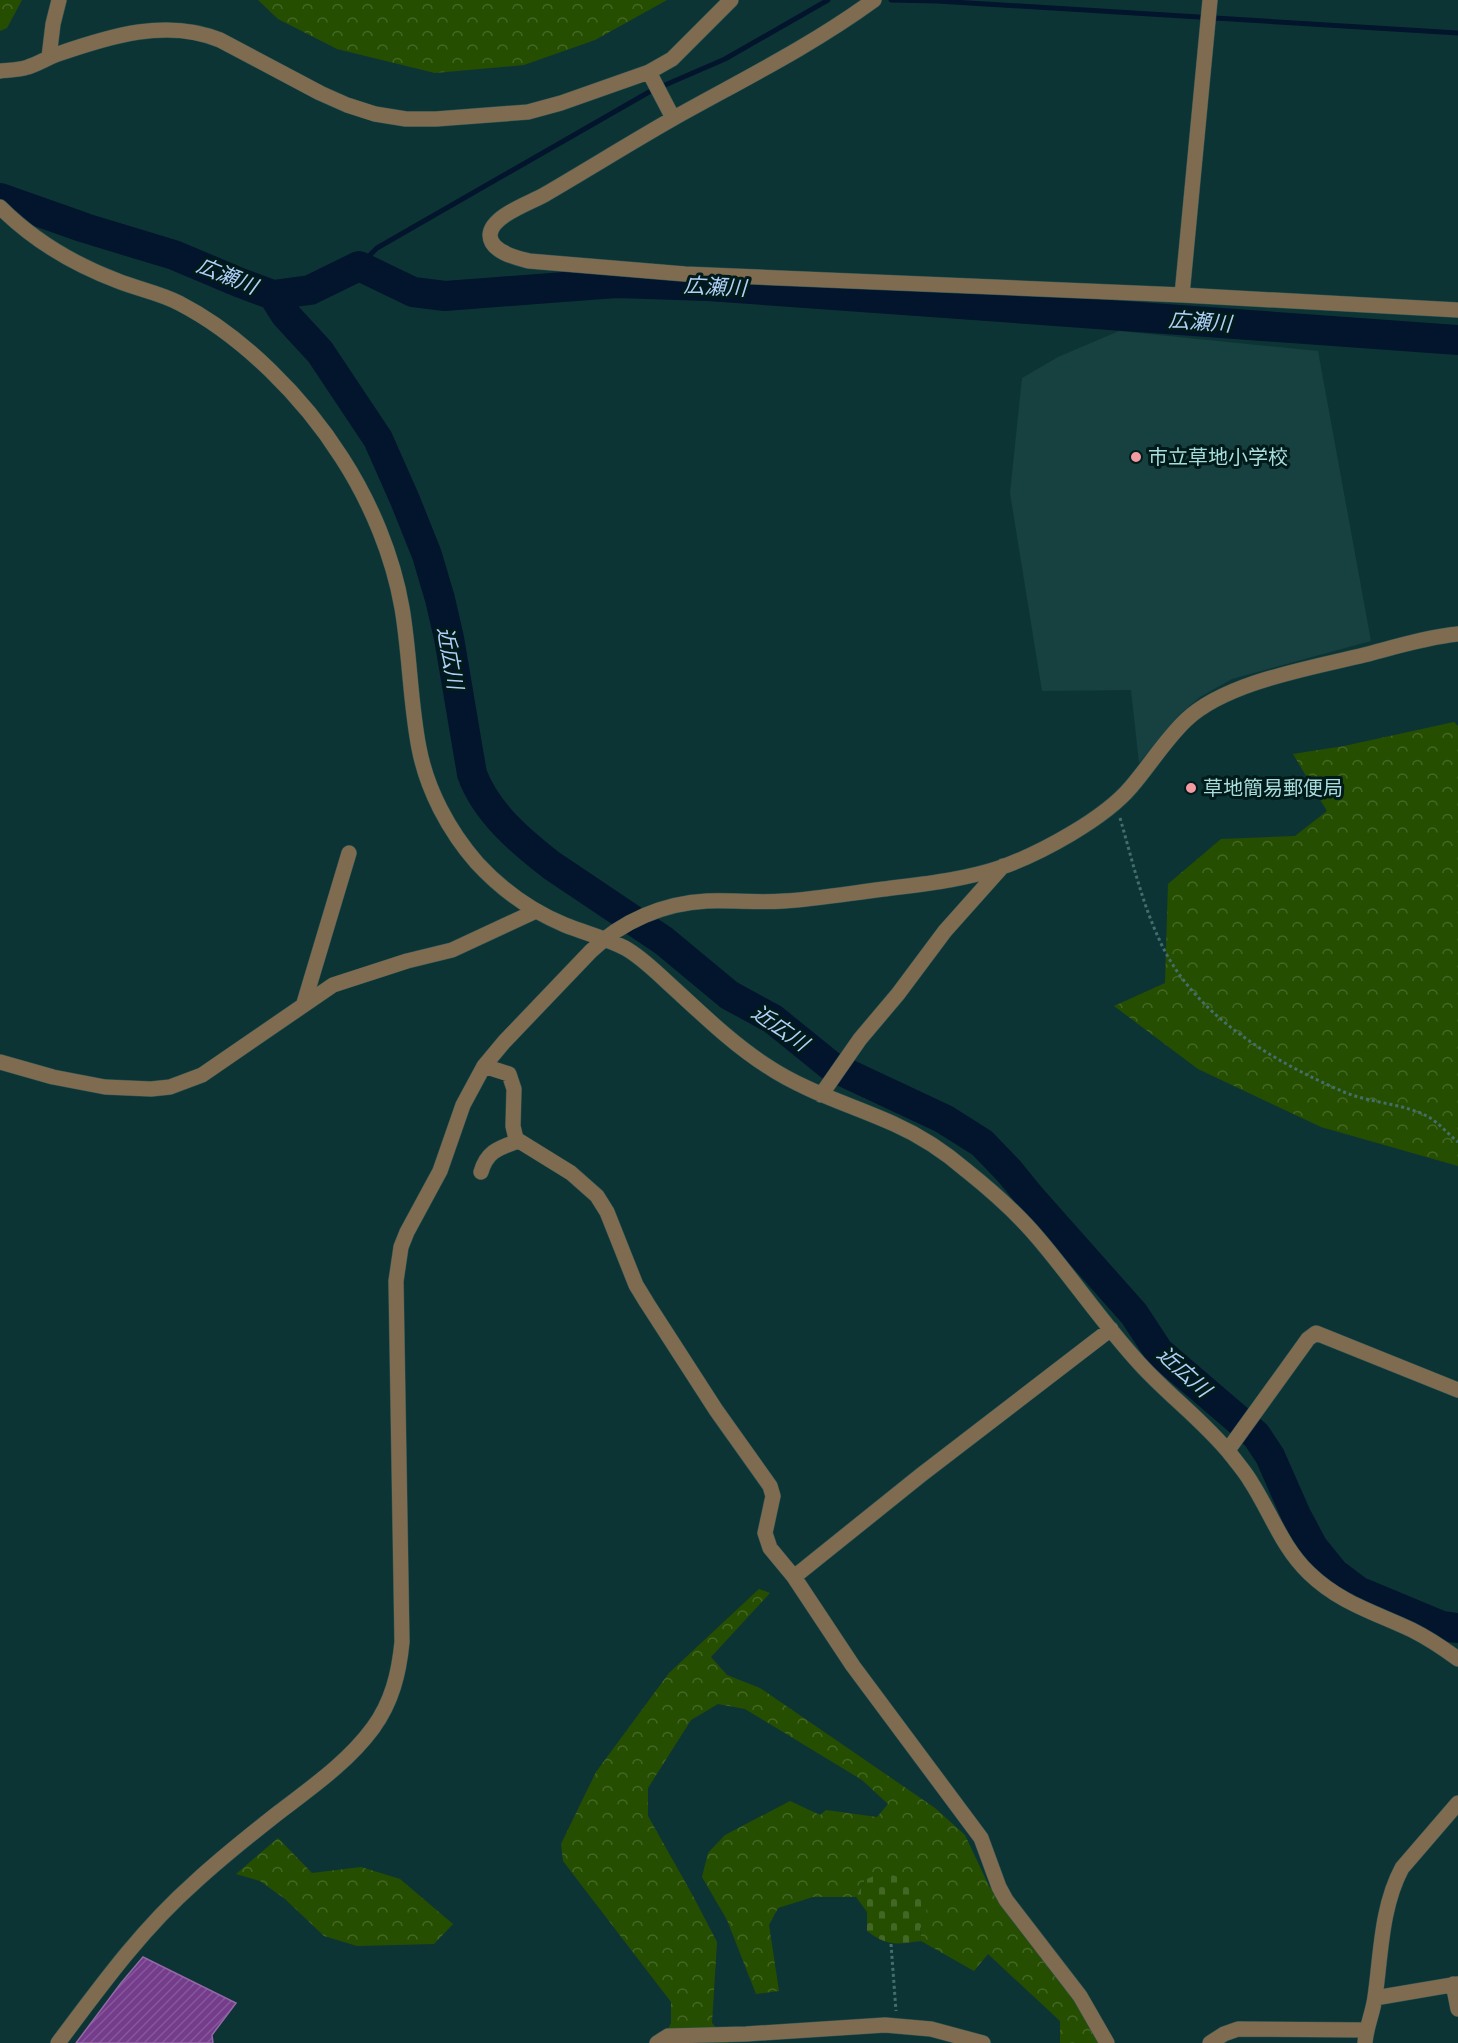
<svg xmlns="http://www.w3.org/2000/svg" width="1458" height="2043" font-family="'Sofia Sans Condensed','Noto Sans JP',sans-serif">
<defs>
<pattern id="forest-crowns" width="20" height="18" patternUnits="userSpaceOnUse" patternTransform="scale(1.5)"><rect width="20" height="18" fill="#264e00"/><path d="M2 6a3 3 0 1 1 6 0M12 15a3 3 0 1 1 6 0" fill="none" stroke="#436725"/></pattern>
<pattern id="cemetery-stones" width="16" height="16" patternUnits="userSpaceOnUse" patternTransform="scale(1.5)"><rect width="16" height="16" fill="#264e00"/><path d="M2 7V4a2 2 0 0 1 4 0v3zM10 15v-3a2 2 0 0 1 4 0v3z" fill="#436725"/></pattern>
<pattern id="building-hatch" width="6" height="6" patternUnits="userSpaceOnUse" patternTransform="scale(1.5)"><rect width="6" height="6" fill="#743c8b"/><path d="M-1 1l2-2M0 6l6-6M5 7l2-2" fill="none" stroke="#85589b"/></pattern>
</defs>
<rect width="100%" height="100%" fill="#0d3434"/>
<path fill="#164140" d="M1119 331 1318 351 1371 641 1232 679 1200 697 1179 715 1139 763 1131 690 1042 691 1010 493 1022 378 1058 357Z"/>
<path fill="url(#forest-crowns)" d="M0 0H22L7 28 0 31Z
M258 0H667L595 40 524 65 435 73 337 49 278 19Z
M1454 722 1458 726V1166L1321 1127 1198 1069 1114 1006 1165 983 1168 884 1221 839 1295 836 1327 811 1293 754 1344 746Z
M759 1589 770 1593 711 1657 727 1675 760 1688 935 1808 965 1835 989 1886 1088 2019 1101 2043H1060V2021L988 1954 974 1971 921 1941 920 1928 865 1880 856 1897H813L778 1908 769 1925 779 1991 756 1994 727 1920 702 1877 708 1853 725 1835 790 1801 820 1815 826 1810 877 1817 888 1804 862 1780 745 1709 718 1704 691 1720 648 1788V1816L693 1896 717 1942 712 2023 729 2043H661L671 2023V2002L563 1861 561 1844 596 1772 669 1673Z
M278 1838 312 1873 361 1867 400 1879 453 1924 434 1944 357 1946 324 1936 285 1899 260 1881 236 1874Z"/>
<path fill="url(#cemetery-stones)" d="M882 1872 899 1877 927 1891 926 1923 920 1928 921 1941C897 1944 888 1947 867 1931V1912L856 1897 865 1880Z"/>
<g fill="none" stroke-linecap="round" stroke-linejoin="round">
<path stroke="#03152c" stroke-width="5" d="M891 0 937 1 1458 33
M359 266 377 248 649 92 725 59 828 0"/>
<path stroke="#03152c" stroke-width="30" d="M0 198 85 228 174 255 238 282 273 295 310 290 359 266 413 292 445 296 616 283 708 286 1458 340
M273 295 285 314 320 352 378 439 405 500 427 555 440 599 449 638 472 774C486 812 520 841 551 865L664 941 729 995 773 1019 831 1066 944 1119 982 1143 1009 1171 1031 1198 1134 1314 1159 1352 1256 1435 1270 1456 1296 1515 1313 1547 1334 1573 1358 1591 1442 1626 1458 1628"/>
</g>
<path fill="url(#building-hatch)" stroke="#9468a8" stroke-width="1.5" d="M143 1957 236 2003 212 2035 213 2043H76L121 1983Z"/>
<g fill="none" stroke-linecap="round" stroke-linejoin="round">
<g stroke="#295252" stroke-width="16">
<path id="minor" d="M874 0C811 46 742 80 674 118 630 143 587 170 544 195 530 203 491 216 490 235 490 252 517 258 529 261L685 274 1182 295 1458 310
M49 57 53 24 59 0
M0 71C9 70 19 70 28 67 38 64 47 58 58 54 110 36 167 18 220 40L320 93 347 105 375 114 406 119H436L528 112 561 103 649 72 672 59 731 0
M649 72 673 118
M0 207C34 241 73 264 118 281 138 289 160 293 179 303 243 336 304 398 342 458 371 503 393 556 402 608 410 655 410 702 419 748 427 790 449 831 477 863 502 890 531 911 565 925 585 933 606 938 625 948 641 957 654 970 667 982 699 1011 731 1043 767 1066 806 1092 852 1105 894 1124 921 1136 945 1152 967 1171 992 1191 1017 1213 1038 1238 1073 1279 1103 1324 1140 1364 1169 1396 1205 1422 1232 1456 1238 1464 1246 1473 1251 1482 1271 1513 1282 1547 1309 1573 1340 1603 1374 1612 1412 1630 1428 1638 1443 1648 1458 1659
M1182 295 1210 0
M304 1003 349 853
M0 1062 53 1077 105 1087 151 1089 170 1087 202 1075 333 985 407 961 452 950 536 911
M484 1066 509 1074 514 1089 513 1126 516 1139 571 1173 597 1196 607 1212 636 1285 647 1303 716 1410 770 1486 773 1496 765 1533 770 1548 794 1577 853 1666 981 1838 999 1887 1006 1900 1080 1996 1107 2043
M821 1095 860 1039 898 994 945 931 1003 866
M481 1172C487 1151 499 1148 518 1141
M1228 1450 1308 1339 1316 1333 1458 1390
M794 1577 921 1475 1111 1329
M1453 1984 1458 2009
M1375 1998 1458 1984
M58 2043C100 1987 141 1930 194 1883 220 1859 250 1835 278 1813 312 1787 348 1762 373 1728 392 1702 399 1673 402 1642L396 1281 401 1247 407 1232 440 1171 463 1105 484 1066 504 1042 591 951C622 921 664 903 707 901 733 900 758 903 784 901 817 899 851 893 884 889 923 884 964 880 1002 867 1041 853 1104 819 1131 787 1150 765 1165 740 1186 720 1226 682 1311 668 1364 655 1395 647 1427 637 1458 634
M657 2043 668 2036 746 2034 885 2025 931 2029 983 2043
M1210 2043 1224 2034 1238 2029 1367 2030
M1365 2043C1366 2027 1373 2013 1375 1997 1381 1955 1381 1907 1402 1868L1458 1803"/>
</g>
<path stroke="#436e6e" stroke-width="3" stroke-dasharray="3 3" stroke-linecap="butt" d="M1120 818C1132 859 1141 900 1159 939 1192 1014 1272 1061 1344 1092 1370 1103 1401 1103 1427 1116 1438 1122 1448 1134 1458 1142
M891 1944 896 2011"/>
<use href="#minor" stroke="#7f6b50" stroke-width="15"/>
</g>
<g fill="#f49aa1" stroke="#011a1a" stroke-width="2">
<circle cx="1136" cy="457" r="6"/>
<circle cx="1191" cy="788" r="6"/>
</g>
<g text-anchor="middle" stroke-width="6" stroke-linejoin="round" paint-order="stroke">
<g font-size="20" fill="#a9dddc" stroke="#011a1a" text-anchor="start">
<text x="1148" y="464">市立草地小学校</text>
<text x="1203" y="795">草地簡易郵便局</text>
</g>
<g font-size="21" font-style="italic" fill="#b1d0f8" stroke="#011a1a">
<text transform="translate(227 276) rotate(22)" y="7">広瀬川</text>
<text transform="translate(715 287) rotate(3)" y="7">広瀬川</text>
<text transform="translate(1200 322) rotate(4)" y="7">広瀬川</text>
<text transform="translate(450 658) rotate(80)" y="7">近広川</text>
<text transform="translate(780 1028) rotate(35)" y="7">近広川</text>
<text transform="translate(1184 1372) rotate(42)" y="7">近広川</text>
</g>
</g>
</svg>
